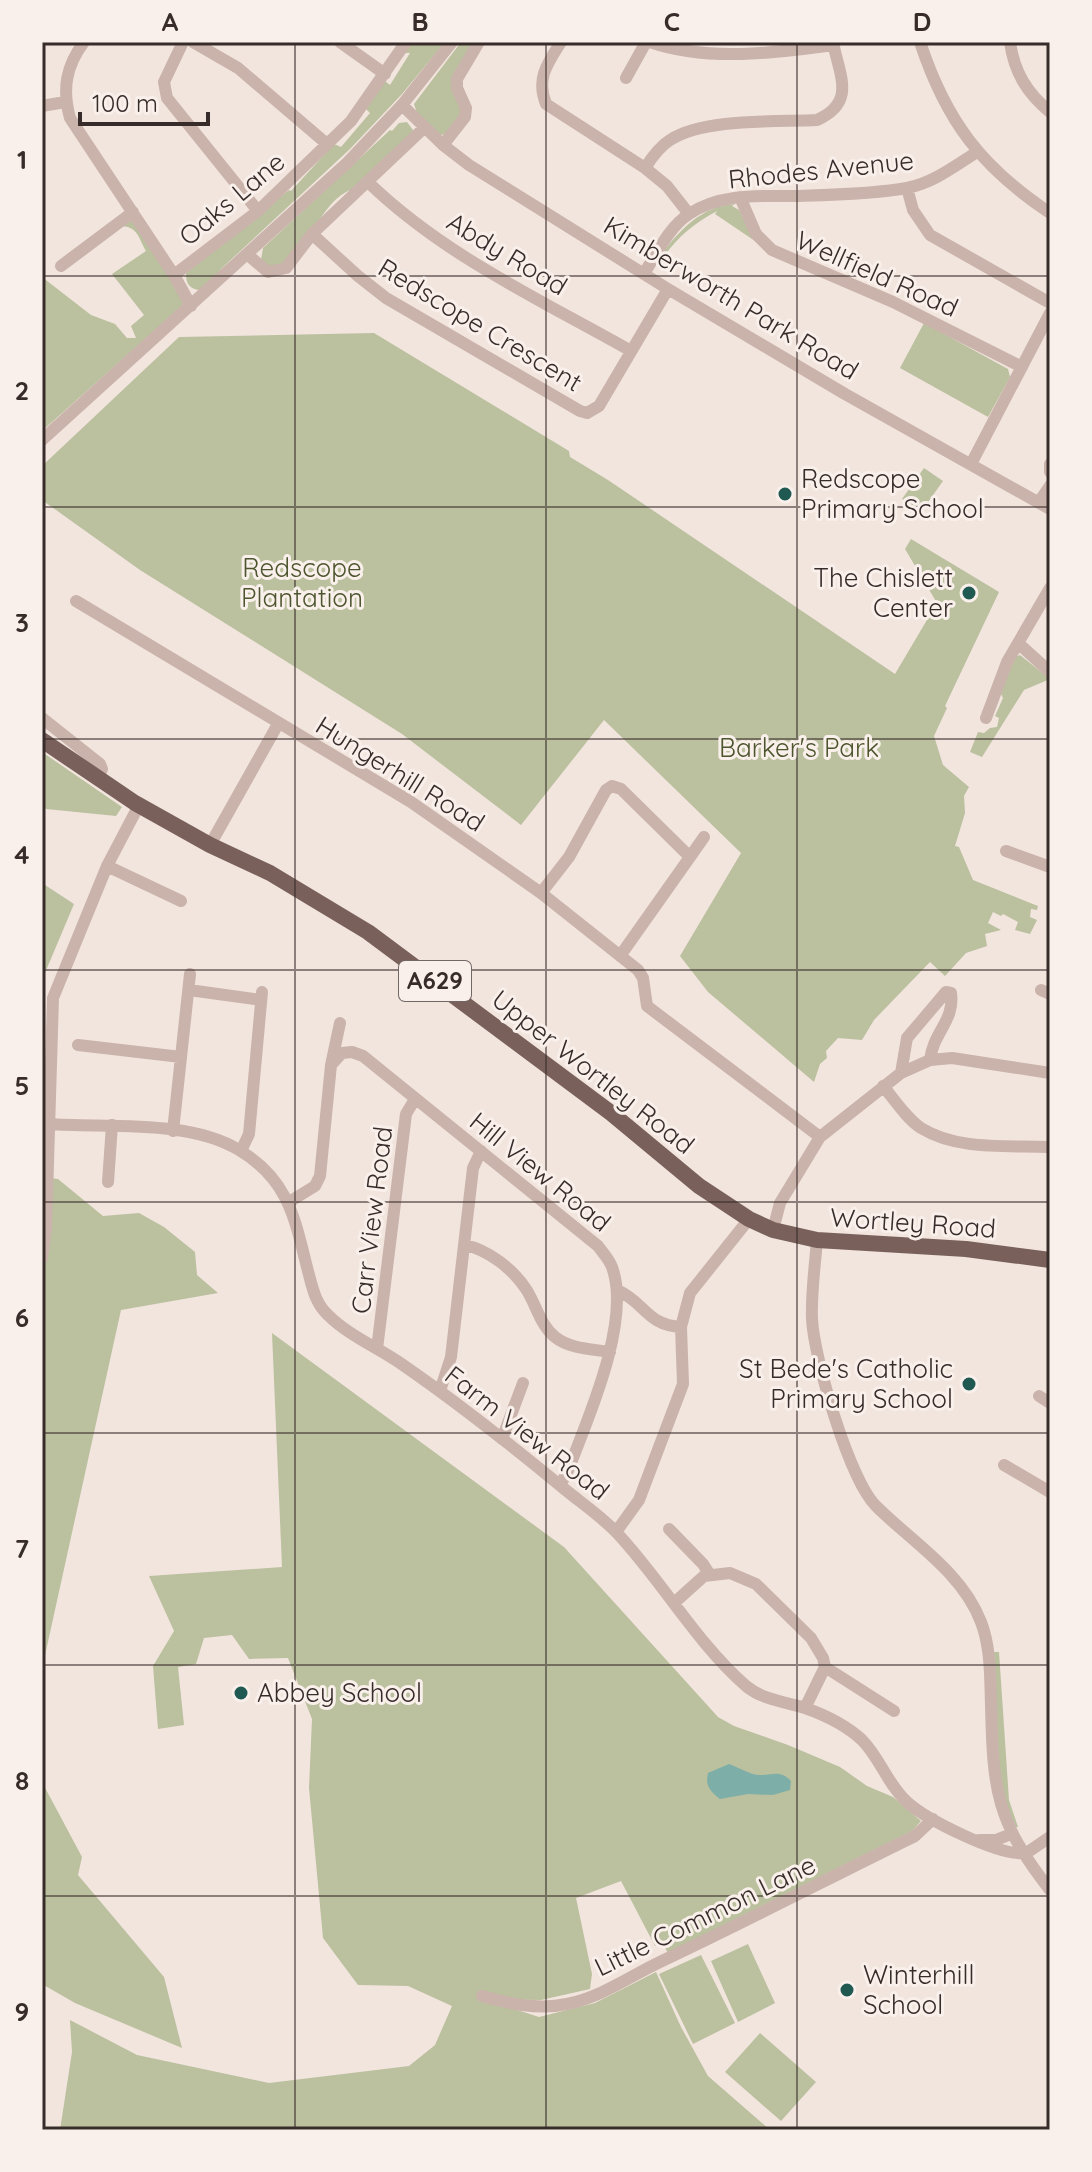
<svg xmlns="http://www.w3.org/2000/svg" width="1092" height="2172" font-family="Quicksand,sans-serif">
<rect width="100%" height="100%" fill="#f2e5de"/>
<path fill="#bbc09f" d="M411 42H445L402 94 350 149 222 268 208 285 198 290C188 288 186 282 186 273L289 190 291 191 334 144 341 147 370 113 364 107 385 81 390 85 410 53H403Z
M461 42H476L456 76 462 117 448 134 441 135 418 116 414 104Z
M407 122 413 130 411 134 356 188C323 196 312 244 288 262 283 265 275 266 269 268L261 260 263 248 390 130 392 131 399 123Z
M735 204 732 206 739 210 755 241 715 214 717 211C693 224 676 238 661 261L658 259C677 233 700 206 735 204Z
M133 220 184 300 182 306 42 431V277L91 315 115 324 127 338H136L131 326 144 315 112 274 146 251C138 237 138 226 119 226Z
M924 323 1008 369 1010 377 988 417 900 368Z
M374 333 569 451 570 457 608 480 895 674 937 603 905 549 911 539 999 592 945 706 947 708 934 736 943 765 969 787 964 796 965 813 955 846 959 847 973 880 1038 906 1037 910 1031 909 1030 917 1037 920 1030 934 1015 930 1018 922 1003 914 1001 916 993 912 988 923 1001 930 985 934 987 946 966 953 945 976 930 962 874 1020 862 1040 838 1038 826 1051 827 1058 820 1064 814 1082 708 992 680 956 741 853 604 720 521 825 402 734 140 570 42 500V466L179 337Z
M924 468 943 481 921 512 902 499Z
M1020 655 1050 679 1024 690 982 757 970 752 978 732 984 733 990 728 997 727 999 718 995 716 1003 698 1000 692 1015 657Z
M42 752 122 807 116 816 46 809 42 806Z
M42 883 74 904 42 980Z
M42 1177 58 1179 103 1216 139 1213 164 1227 195 1252 197 1275 218 1293 121 1310 42 1669Z
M272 1333 564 1547 718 1717 734 1726 788 1745 840 1767 867 1786 893 1797 921 1821 912 1831 668 1953 662 1943 655 1946 621 1881 576 1898 592 1974 590 1989 541 2000 483 1999 539 2017 595 2003 656 1972 681 2027 708 2076 770 2130H60L72 2052 70 2020 137 2055 269 2083 409 2066 435 2045 452 2006 408 1986 358 1985 323 1938 309 1788 312 1719 288 1658 249 1659 232 1635 204 1638 196 1664 178 1667 184 1725 158 1729 153 1666 174 1631 149 1576 282 1567Z
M994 1652H999L1009 1800 1018 1827H1016L1004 1801 999 1782Z
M42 1782 82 1857 78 1875 164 1977 182 2048 75 2003 42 1984Z
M748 1944 775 2003 738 2022 711 1961Z
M701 1955 735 2023 693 2044 659 1974Z
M760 2033 816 2082 781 2121 725 2072Z"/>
<path fill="#7eaea8" d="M729 1764C738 1767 752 1776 761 1775 774 1775 780 1770 791 1781L790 1790 773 1795 748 1794 720 1799C710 1791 705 1786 708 1773Z"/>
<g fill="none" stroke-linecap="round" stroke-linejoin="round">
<path stroke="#cab3ab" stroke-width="12" d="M84 42C66 66 62 89 70 118L174 275 191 306
M183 42 164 82 167 98 258 211
M193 42 238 68 327 144
M340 42 385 74
M561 42C547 64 536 79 546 104L645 168 667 186 689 214
M650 42C707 62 775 53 833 45
M920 42C946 121 981 167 1050 213
M1010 42C1014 72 1027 93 1050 112
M626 78 646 42
M402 105 443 145 469 165 668 289 845 394 1050 509
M42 106 65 102
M443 145 465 117 466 108 457 88V79L479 42
M645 168C652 157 659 147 670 140 704 118 776 122 817 120 857 102 839 75 833 42
M368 182C443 255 541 300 631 351
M907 188 913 210 930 235 1050 303
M740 197 756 234 772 250 893 302 1022 367
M312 234 358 276 386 298 580 411 587 413 599 406 668 289
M248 255 268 272 286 268 312 234 424 128
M61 266 133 212
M645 272C657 253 669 227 689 214 720 193 760 196 796 196 828 195 876 194 907 188 933 183 955 166 977 152
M174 275 258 211 351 121 406 42
M42 440 347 163 402 105 452 42
M971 464 1050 313
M1050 464V472
M1039 502 1050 486
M76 601 411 802 541 893 638 970 643 978 647 1006 820 1137
M1018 643 1050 672
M42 718 100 764 102 769 98 778
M986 718 1007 662 1050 588
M210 845 278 724
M1006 851 1050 867
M690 857 704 837
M107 866 181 901
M541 893 569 857 606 790 612 786 621 789 690 857 620 956
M189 990 261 1000
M1041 990 1050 994
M78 1045 181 1057
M331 1065 342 1053 352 1052 363 1056 598 1246C603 1253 609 1259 612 1267 632 1321 587 1421 567 1473L560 1485
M901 1073 907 1038 946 992 951 993C955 1021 933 1032 930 1060
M883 1086C894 1099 906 1118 921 1128 958 1151 1008 1145 1050 1147
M49 1124C106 1128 189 1119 239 1150 291 1181 295 1222 309 1275 313 1290 316 1304 328 1315 349 1336 379 1348 403 1365 458 1403 511 1445 562 1487 580 1502 601 1516 617 1533 662 1581 695 1641 746 1686 763 1700 785 1702 805 1708 825 1715 847 1726 862 1740 880 1758 888 1785 907 1802 927 1820 999 1856 1024 1853
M173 1131 190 974
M241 1151 249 1134 262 992
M108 1182 112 1125
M289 1202 315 1186 320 1176 331 1065 340 1023
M773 1230 780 1203 820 1137 901 1073 930 1060 952 1058 1050 1073
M817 1240C815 1266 811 1293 812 1319 814 1358 849 1479 876 1506 912 1542 962 1572 981 1622 991 1648 990 1677 991 1705 993 1791 996 1821 1050 1890
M465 1245C488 1250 512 1268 526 1289 536 1304 540 1325 555 1337 570 1349 592 1349 610 1352
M42 1258 46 1229 53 998 107 866 139 805
M617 1290C645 1302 646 1325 681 1327
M377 1349 406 1114 415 1099
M440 1391 451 1357 473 1168 481 1151
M1039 1396 1050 1403
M502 1439 523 1383
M1004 1465 1050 1492
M669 1529 703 1564 710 1575
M616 1532 639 1500 683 1384 681 1327 690 1293 749 1219
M674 1603 704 1576 730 1573 756 1584 811 1638 823 1658 825 1667 805 1708
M825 1667 894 1711
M979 1840H996L1011 1834
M1025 1854 1050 1837
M482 1996C510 2004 538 2010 567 2004 602 1997 630 1976 662 1961 747 1921 831 1877 915 1836L933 1819"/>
<path stroke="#79605b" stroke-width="16" d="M42 740 135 803 210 845 270 873 368 932 611 1113 699 1186 749 1219 773 1230 817 1240 966 1249 1050 1260"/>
</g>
<path fill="none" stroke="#382c2a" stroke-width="2" stroke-opacity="0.55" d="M295 42V2130M546 42V2130M797 42V2130M42 276H1050M42 507H1050M42 739H1050M42 970H1050M42 1202H1050M42 1433H1050M42 1665H1050M42 1896H1050"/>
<g fill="#205852" stroke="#f9f0eb" stroke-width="3">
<circle cx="785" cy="494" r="8"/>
<circle cx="969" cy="593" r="8"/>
<circle cx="969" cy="1384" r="8"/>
<circle cx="241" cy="1693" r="8"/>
<circle cx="847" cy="1990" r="8"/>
</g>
<g text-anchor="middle" stroke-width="6" stroke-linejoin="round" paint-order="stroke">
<rect fill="#f9f0eb" stroke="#726764" stroke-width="2" x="399" y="961" width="72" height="40" rx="6"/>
<g font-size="24" font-weight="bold" fill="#382c2a">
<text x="435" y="989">A629</text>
</g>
<g font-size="26" fill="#382c2a" stroke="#f9f0eb">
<text transform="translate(821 170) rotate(-6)" y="9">Rhodes Avenue</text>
<text transform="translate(232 199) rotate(-40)" y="9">Oaks Lane</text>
<text transform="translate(507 254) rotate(31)" y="9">Abdy Road</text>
<text transform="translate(877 274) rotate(24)" y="9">Wellfield Road</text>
<text transform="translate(731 298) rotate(31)" y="9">Kimberworth Park Road</text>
<text transform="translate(480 325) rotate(31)" y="9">Redscope Crescent</text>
<text transform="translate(400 774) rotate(32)" y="9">Hungerhill Road</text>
<text transform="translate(593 1072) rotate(38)" y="9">Upper Wortley Road</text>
<text transform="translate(540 1172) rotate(39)" y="9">Hill View Road</text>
<text transform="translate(372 1220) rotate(-83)" y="9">Carr View Road</text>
<text transform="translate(913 1223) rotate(4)" y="9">Wortley Road</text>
<text transform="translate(527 1433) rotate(38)" y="9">Farm View Road</text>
<text transform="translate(705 1916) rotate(-26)" y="9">Little Common Lane</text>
</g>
<g font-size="26" fill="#382c2a" stroke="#f9f0eb" text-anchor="start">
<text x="801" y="488">Redscope<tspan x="801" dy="30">Primary School</tspan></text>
<text x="953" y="587" text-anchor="end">The Chislett<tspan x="953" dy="30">Center</tspan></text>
<text x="953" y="1378" text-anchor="end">St Bede's Catholic<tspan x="953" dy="30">Primary School</tspan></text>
<text x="257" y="1702">Abbey School</text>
<text x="863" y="1984">Winterhill<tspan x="863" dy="30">School</tspan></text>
</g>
<g font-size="26" fill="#4d552e" stroke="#f9f0eb">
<text x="302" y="577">Redscope<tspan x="302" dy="30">Plantation</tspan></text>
<text x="799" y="757">Barker's Park</text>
</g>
</g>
<rect width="1092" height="2172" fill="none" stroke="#f9f0eb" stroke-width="88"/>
<path d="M80 112v12h128v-12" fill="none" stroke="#382c2a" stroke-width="4"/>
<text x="92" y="112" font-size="24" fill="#382c2a" stroke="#f9f0eb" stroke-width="6" paint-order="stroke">100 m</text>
<rect x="44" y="44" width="1004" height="2084" fill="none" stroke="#382c2a" stroke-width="3"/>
<g font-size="26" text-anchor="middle" font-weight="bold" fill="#382c2a">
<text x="170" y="31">A</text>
<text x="420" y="31">B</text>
<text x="672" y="31">C</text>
<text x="922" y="31">D</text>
<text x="22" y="169">1</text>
<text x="22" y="400">2</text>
<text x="22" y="632">3</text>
<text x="22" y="864">4</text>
<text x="22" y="1095">5</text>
<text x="22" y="1327">6</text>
<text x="22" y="1558">7</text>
<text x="22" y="1790">8</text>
<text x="22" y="2021">9</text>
</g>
</svg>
